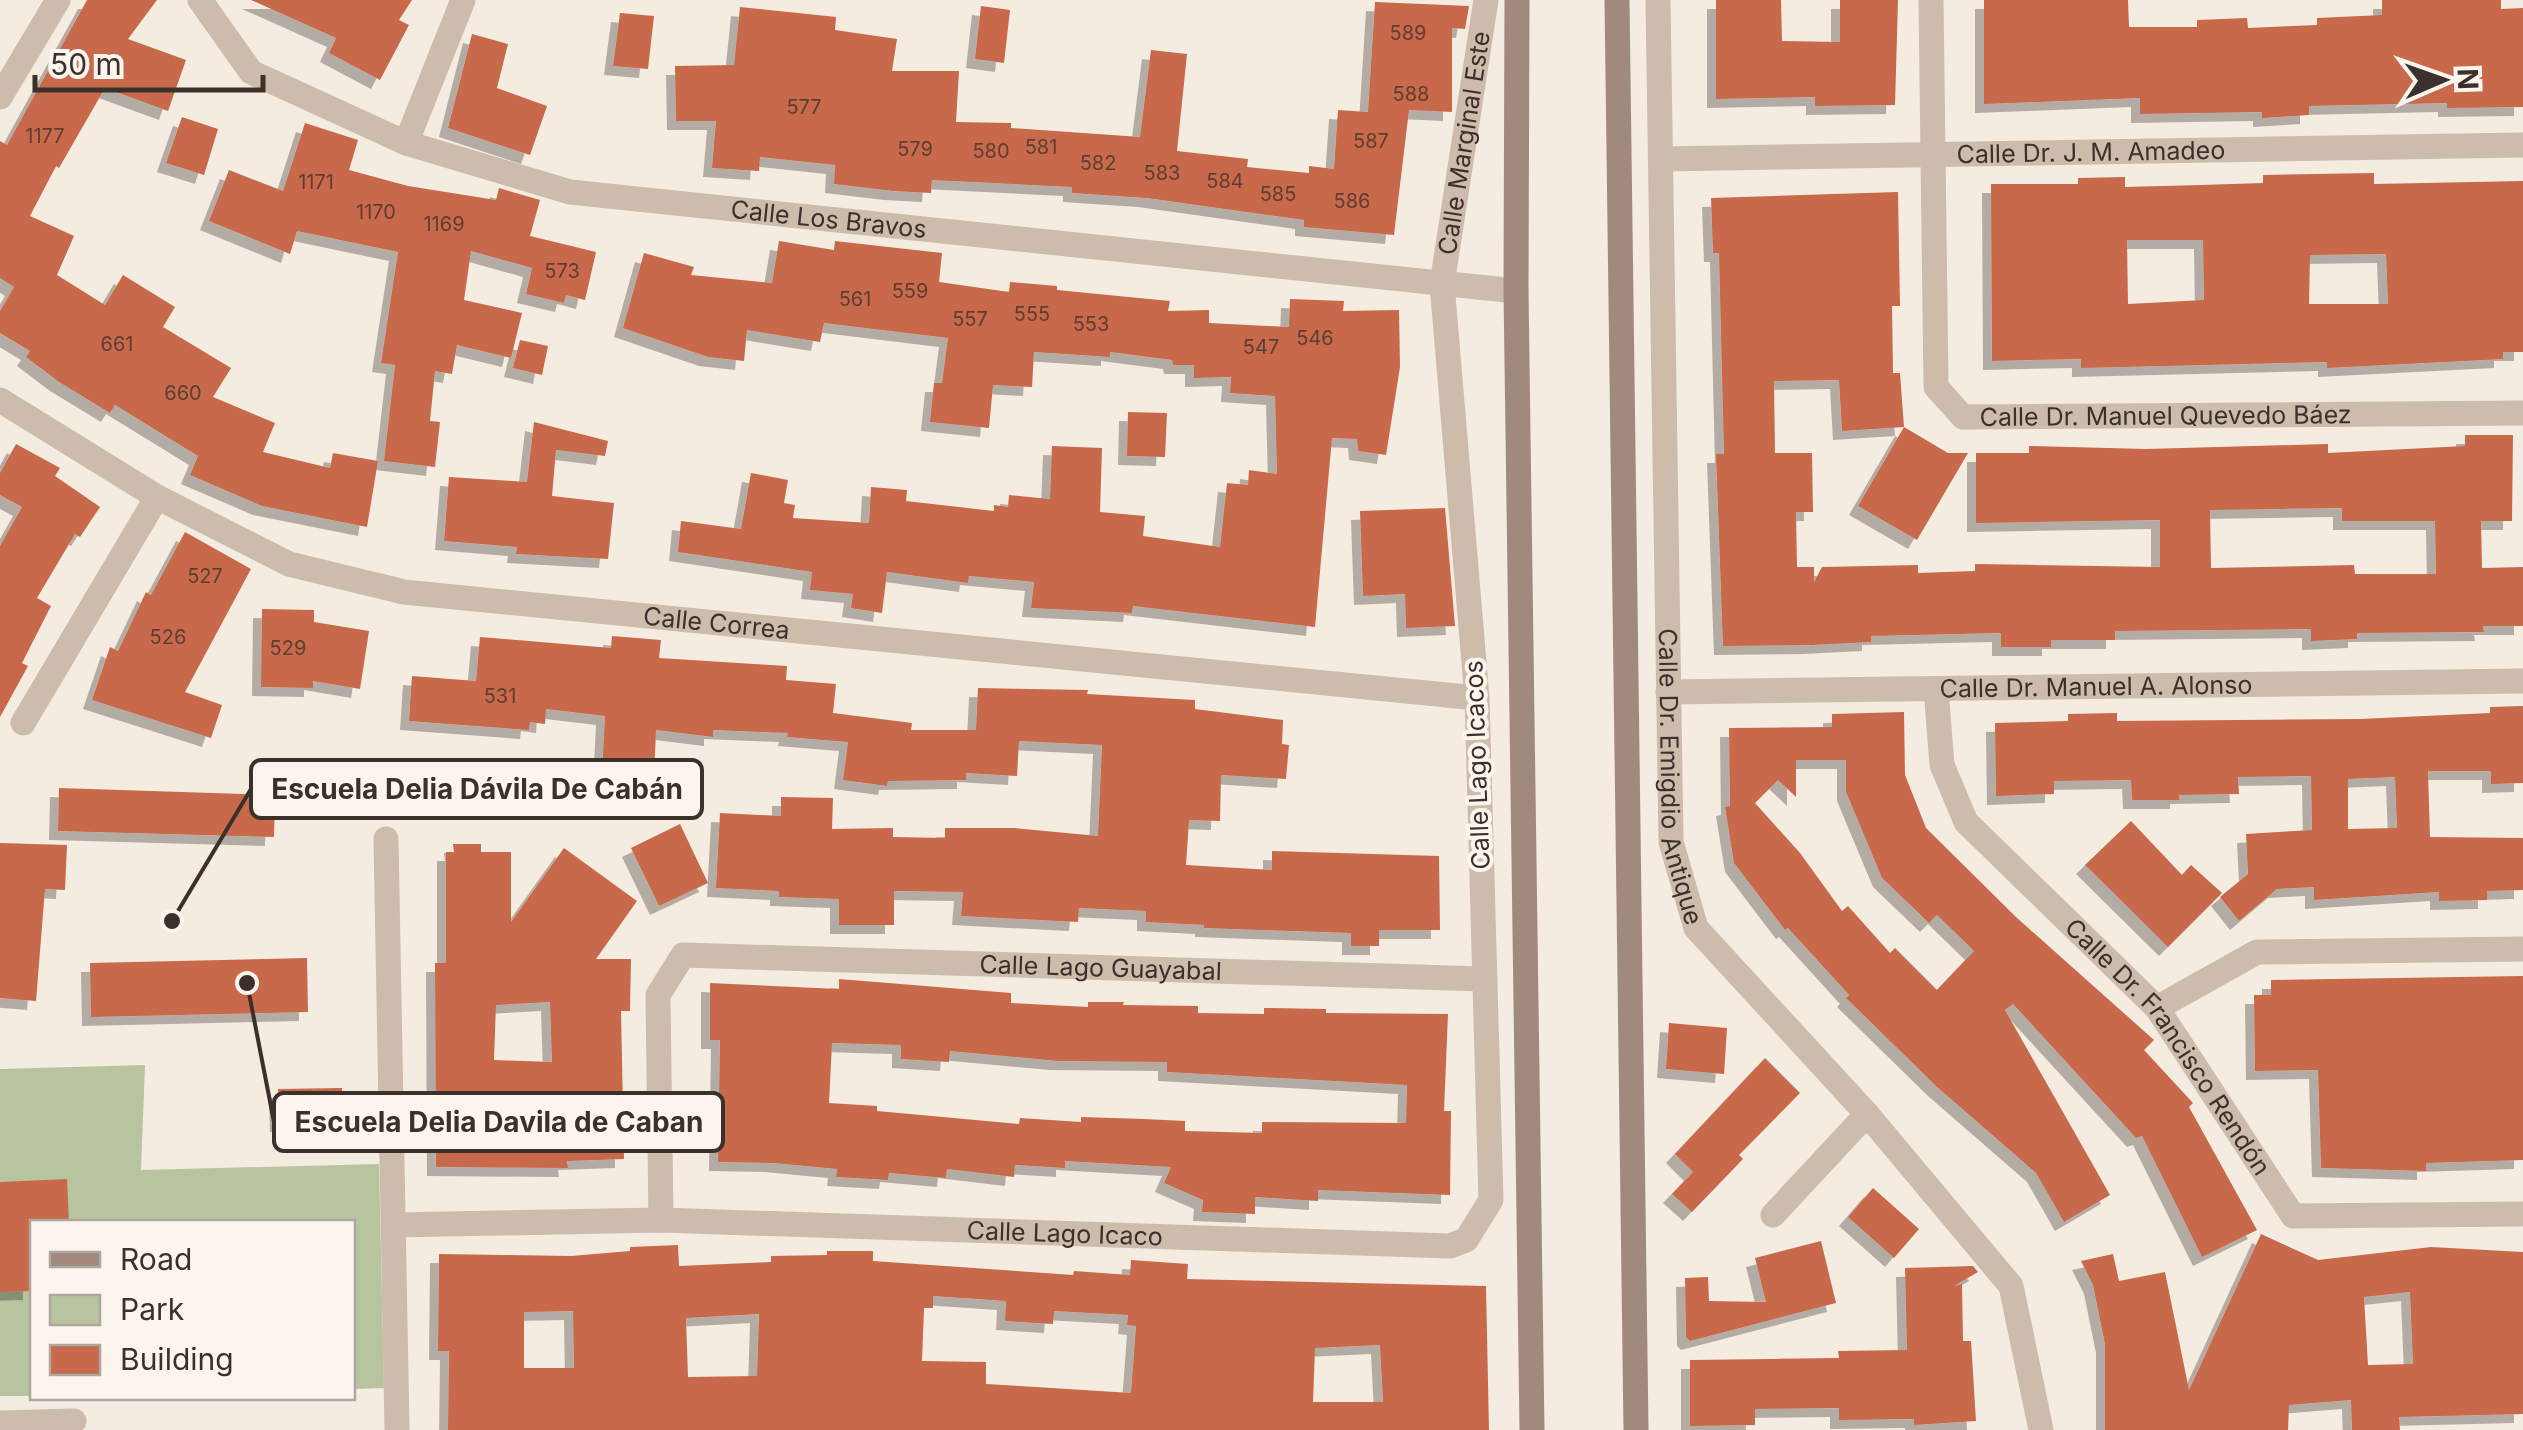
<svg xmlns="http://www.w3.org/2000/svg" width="2523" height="1430" font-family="Inter,sans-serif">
<defs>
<filter id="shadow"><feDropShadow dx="-9" dy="9" stdDeviation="0" flood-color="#0004"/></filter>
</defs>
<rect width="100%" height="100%" fill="#f4ebe1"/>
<path fill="#b8c4a0" d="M145 1065 141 1170 379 1164 384 1388 353 1389 352 1222H32V1396H0V1069Z"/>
<path fill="#c8694b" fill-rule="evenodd" filter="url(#shadow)" d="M87 0H157L128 39 186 60 168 111 105 88 59 168 56 166 30 216 74 236 57 275 105 305 123 275 175 307 163 327 231 368 213 397 275 423 263 452 330 468 333 453 378 461 367 527 262 506 190 475 198 456 115 405 110 413 59 382 26 357 30 351 0 333V311L14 287 0 278V141L7 145Z
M251 0H412L399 20 409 25 380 80 329 53 336 38Z
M1716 0H1781L1782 41 1840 42V0H1898L1895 105 1815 106V97L1716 99Z
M1984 0H2128L2129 27H2197V20L2247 18 2248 28 2317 25V18L2382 15V0H2501V9L2523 8V107L2447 108V103L2309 106V115L2262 118V112L2140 114V98L1984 104Z
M1375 2 1469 6 1465 29 1452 28V112L1409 110 1394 235 1304 227V220L1147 198 1072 193V187L932 180 931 193 893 191 834 184 835 165 760 157 759 171 712 168 716 121H676L675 66 734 65 740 7 836 17 835 30 897 39 892 71H959L956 122 1011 123V128L1140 137 1151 50 1187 54 1177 151 1248 159 1247 167 1309 173V166L1334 169 1338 110 1368 112Z
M981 6 1010 10 1004 63 975 59Z
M620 13 654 16 648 69 613 66Z
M472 34 508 44 497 88 547 106 530 155 448 128Z
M182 117 218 129 204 175 166 163Z
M305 123 358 140 349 170 408 186 496 200 499 188 540 200 530 236 596 252 585 300 566 295 564 303 526 294 532 268 471 251 464 300 522 313 511 358 457 345 452 374 435 371 430 421 440 422 435 467 384 461 395 365 381 363 398 252 297 231 290 254 209 221 229 170 283 191Z
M2374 173V184L2523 181V352H2503V359L2327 368V362L2081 368V359L1992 361 1991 184H2078V178L2125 177V187L2201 185 2263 183V175ZM2127 240H2203L2204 300 2128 304ZM2386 254 2388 304H2309L2310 255Z
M1898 192 1900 306H1892L1893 373H1900L1904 427 1842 431 1839 380 1774 381 1775 453H1812L1813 512H1796L1797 567H1814V582L1822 567 1918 565V573L1975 571V564L2160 567V520L1976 523V453H2029V446L2146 449 2328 444V453L2465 446V435H2513L2512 521H2481L2482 568 2523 567V626H2483L2484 632 2357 633V639L2311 641V629L2115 631V640H2051V647H2001V633L1871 636V642L1812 645 1723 646 1716 454H1724L1719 253H1713L1711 198ZM2342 508V521H2435L2436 574H2355L2354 565 2211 568 2210 510Z
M779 241 834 250 835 241 942 253 939 282 1009 292 1010 282 1057 286V290L1170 301 1168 311 1209 310V323L1289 327 1290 299 1344 301 1343 311 1399 310 1400 367 1386 455 1358 451 1357 439 1332 438 1315 627 1133 606 1132 613 1031 608 1034 582 969 576 968 583 887 572 882 613 851 608 853 594 810 590 812 572 678 552 681 521 741 529 751 473 788 480 784 503 795 505 793 518 869 523 871 487 907 490 906 501 994 511V505L1008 507 1009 495 1050 499 1052 446 1102 448 1100 512 1145 516 1143 536 1220 547 1227 483 1248 485 1249 470 1277 474 1275 396 1230 393 1231 377 1194 378V365H1173L1172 360 1110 352V357L1034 352 1032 387 993 385 989 428 930 422 934 383H942L948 338 824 323 820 342 747 330 744 361 708 357 623 328 644 253 694 267 691 275 772 283Z
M520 340 548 346 542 375 513 368Z
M1128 412 1167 413 1165 457 1127 456Z
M534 422 608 441 605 456 556 450 552 496 614 503 608 559 516 554 517 547 444 541 449 477 527 482Z
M1904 427 1948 453H1968L1917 540 1858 506Z
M16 444 60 468 55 476 100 507 80 537 75 534 37 598 51 606 22 663 28 666 0 717V546L22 507 0 495V473Z
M1445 508 1455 626 1406 628 1405 594 1363 596 1360 511Z
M185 532 251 569 185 692 222 705 211 738 92 700 110 647 118 651 146 592 151 595Z
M262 609 314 610V622L369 631 360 689 313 681V688L261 687Z
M612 636 661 640 659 658 787 666 786 680 836 684 833 713 912 723 911 730H976L978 688 1088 690 1087 694 1195 700V709L1283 720 1282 744 1289 745 1286 779 1221 775 1220 821 1189 820 1186 865 1272 870V851L1439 856 1440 930H1379V946H1351V933L1204 928V925L1146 922V911L1079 908 1078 922 961 916 963 892 894 891V925H839V899L779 897V891L716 888 720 813 781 816V797L833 798 832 829 893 828V837L945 838V828H1014L1098 836 1102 745 1019 741 1017 776 966 773V780L888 781 887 786 843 780 848 742 787 737 788 733 713 730V737L656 730 654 777 602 774 605 716 546 709 545 724 530 722 529 730 409 721 412 676 476 681 480 637 611 648Z
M2523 706V783L2491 784V771H2428L2430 837 2523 838V890L2487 891V900L2439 901V892L2314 900V887L2277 889 2239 921 2220 897 2248 874 2246 834 2312 830 2311 776 2238 777 2239 794 2179 795V800H2132L2131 780 2054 781V794L1996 796 1995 723 2068 721V714L2117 713V721L2360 719 2490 713V707ZM2395 777 2397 828 2348 829V779Z
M1904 712 1905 775 1926 828 2017 918 2154 1040 2144 1050 2193 1103 2189 1107 2257 1230 2202 1257 2142 1136 2136 1138 2013 1004 2005 1010 2110 1195 2064 1222 2036 1173 1937 1087 1846 998 1849 995 1788 928 1785 930 1734 863 1725 807 1730 806 1729 728 1832 727V714ZM1796 760H1846V792L1882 878 1929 923 1937 915 1974 951 1937 990 1895 948 1890 953 1848 906 1842 911 1800 853 1755 803 1778 780 1796 797Z
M59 788 275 795 274 837 58 831Z
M2131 821 2182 875 2191 865 2222 893 2168 947 2085 865Z
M680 824 708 883 659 906 631 848Z
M0 843 67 845 65 890 45 889 36 1001 0 998Z
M453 844H481V852H511V922L564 848 637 901 596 959H631L630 1011H621L624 1159 567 1161 568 1168 436 1167 435 963H446V852H454ZM550 1002 552 1062 494 1060 496 1005Z
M307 958 308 1012 91 1017 90 963Z
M2523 976V1160L2426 1163V1171L2321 1168 2318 1070 2255 1071 2254 995H2271V980Z
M839 979 1011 993V1003L1088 1007V1002H1124L1123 1005 1198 1006V1013L1264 1014V1008L1326 1009V1013L1448 1014 1444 1111H1451L1450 1195 1318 1190V1201L1255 1197V1214L1202 1212 1203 1200 1164 1183 1171 1167 1065 1161V1168L1015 1165 1014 1177 947 1169 946 1178 889 1173 888 1180 836 1177 837 1169 774 1163 718 1162 720 1040H710V983L839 989ZM832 1043 901 1045V1059L949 1062 950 1051 1059 1061 1167 1062V1072L1407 1085 1406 1123 1262 1122V1133L1185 1131V1121L1144 1119 1081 1117V1122L1020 1118 1019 1124 877 1111V1106L829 1103Z
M1669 1023 1727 1028 1724 1074 1666 1069Z
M1765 1058 1800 1093 1739 1155 1743 1159 1692 1212 1672 1194 1693 1172 1675 1154Z
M342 1088 343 1122 279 1123 278 1089Z
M67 1179 69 1222H32V1291L0 1292V1182Z
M1873 1188 1919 1229 1894 1258 1848 1217Z
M2261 1234 2318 1260 2431 1247 2523 1252V1414L2399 1417 2400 1430H2352L2351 1400 2289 1405 2288 1430H2105V1344L2093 1285 2081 1261 2113 1254 2119 1281 2165 1272 2189 1390ZM2410 1292 2413 1364 2368 1365 2364 1297Z
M1821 1241 1836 1303 1690 1341 1686 1337 1685 1278 1708 1277 1709 1301 1766 1302 1755 1258Z
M678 1245 679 1266 771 1262V1256L827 1255V1251H873V1261L1073 1275 1074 1271 1130 1275 1131 1260 1188 1264 1187 1279 1486 1286 1489 1430H448L449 1351H438L439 1254 571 1256 630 1251V1247ZM933 1296 1006 1301 1005 1321 1053 1324 1054 1311 1128 1315 1127 1325 1136 1326 1131 1393 986 1384V1362L922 1361 924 1308H933ZM573 1311 574 1368H524V1312ZM759 1314 757 1376 688 1377 686 1318ZM1380 1345 1383 1402H1313L1315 1348Z
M1973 1266 1978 1272 1954 1286 1962 1284 1963 1341H1971L1976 1421 1914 1425V1419L1839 1420V1408L1755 1409V1425L1690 1426V1360L1839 1358 1838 1351 1907 1350 1905 1268Z"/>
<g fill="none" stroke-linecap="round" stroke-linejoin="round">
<g stroke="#cdbbac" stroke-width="25">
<path id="s1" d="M200 0 251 72 406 143 570 192 1516 291"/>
<path id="s2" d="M1658 0 1671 842 1696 928 1867 1114 2011 1286 2041 1430"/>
<path id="s3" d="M1931 0 1936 387 1963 417 2523 413"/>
<path d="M0 97 58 0"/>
<path d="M406 143 463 0"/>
<path id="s4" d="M1661 159 2523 145"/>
<path id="s5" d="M0 400 157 497 289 564 404 592 1477 698"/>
<path id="s6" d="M1936 689 1942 765 1966 822 2157 1008 2293 1216 2523 1214"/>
<path id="s7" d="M1668 692 2523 681"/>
<path d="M23 723 157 497"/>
<path d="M386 839 397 1430"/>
<path d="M2157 1008 2257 952 2523 949"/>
<path d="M1773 1215 1867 1114"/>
<path id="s8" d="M661 1220 658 995 683 955 1483 979"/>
<path id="s9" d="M395 1225 661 1220 1450 1246 1466 1240 1491 1200 1477 698 1442 284 1486 0"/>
<path d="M0 1423 74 1421"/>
</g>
<path stroke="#a18a7d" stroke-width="25" d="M1517 0 1516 291 1532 1430
M1617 0 1636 1430"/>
</g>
<g text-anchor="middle" stroke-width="8" stroke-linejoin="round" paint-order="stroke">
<g font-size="20" fill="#5e3e33">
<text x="1408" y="40">589</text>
<text x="1411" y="101">588</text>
<text x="804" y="114">577</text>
<text x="45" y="143">1177</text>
<text x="1371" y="148">587</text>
<text x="1041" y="154">581</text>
<text x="915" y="156">579</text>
<text x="991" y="158">580</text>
<text x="1098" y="170">582</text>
<text x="1162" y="180">583</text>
<text x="1225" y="188">584</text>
<text x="316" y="189">1171</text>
<text x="1278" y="201">585</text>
<text x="1352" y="208">586</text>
<text x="376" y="219">1170</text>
<text x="444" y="231">1169</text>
<text x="562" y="278">573</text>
<text x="910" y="298">559</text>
<text x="855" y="306">561</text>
<text x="1032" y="321">555</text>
<text x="970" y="326">557</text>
<text x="1091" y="331">553</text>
<text x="1315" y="345">546</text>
<text x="117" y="351">661</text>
<text x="1261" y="354">547</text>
<text x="183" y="400">660</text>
<text x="205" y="583">527</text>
<text x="168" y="644">526</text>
<text x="288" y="655">529</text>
<text x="500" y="703">531</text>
</g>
<g font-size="25" fill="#3b302b" stroke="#fbf5ee">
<text dy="9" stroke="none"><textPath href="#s9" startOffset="2180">Calle Marginal Este</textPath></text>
<text dy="9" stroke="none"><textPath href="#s4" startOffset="430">Calle Dr. J. M. Amadeo</textPath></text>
<text dy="9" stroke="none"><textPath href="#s1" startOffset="690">Calle Los Bravos</textPath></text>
<text dy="9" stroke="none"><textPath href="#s3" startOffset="630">Calle Dr. Manuel Quevedo Báez</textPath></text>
<text dy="9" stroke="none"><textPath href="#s5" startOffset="765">Calle Correa</textPath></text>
<text dy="9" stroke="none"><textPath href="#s7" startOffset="428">Calle Dr. Manuel A. Alonso</textPath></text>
<text transform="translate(1477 765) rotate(-92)" y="9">Calle Lago Icacos</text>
<text dy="9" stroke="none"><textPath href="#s2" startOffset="778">Calle Dr. Emigdio Antique</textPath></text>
<text dy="9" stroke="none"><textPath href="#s8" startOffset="690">Calle Lago Guayabal</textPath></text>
<text dy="9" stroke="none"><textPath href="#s6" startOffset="442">Calle Dr. Francisco Rendón</textPath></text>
<text dy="9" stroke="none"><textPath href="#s9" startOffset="670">Calle Lago Icaco</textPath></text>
</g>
</g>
<path fill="none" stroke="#3b302b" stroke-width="4" d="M172 921L251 789M247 983L274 1122"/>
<g fill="#3b302b" stroke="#fbf5ee" stroke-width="4">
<circle cx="172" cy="921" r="10"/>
<circle cx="247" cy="983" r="10"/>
</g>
<g fill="#fbf5ee" stroke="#3b302b" stroke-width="4">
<rect x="251" y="760" width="451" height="58" rx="10"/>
<rect x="274" y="1093" width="449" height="58" rx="10"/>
</g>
<g font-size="28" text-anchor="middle" font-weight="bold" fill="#3b302b">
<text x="477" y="799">Escuela Delia Dávila De Cabán</text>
<text x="499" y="1132">Escuela Delia Davila de Caban</text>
</g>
<rect x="30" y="1220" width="325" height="180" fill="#fbf5ee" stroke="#aea6a0" stroke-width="2.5"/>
<rect x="50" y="1252" width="50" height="15" fill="#a18a7d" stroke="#aea6a0" stroke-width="2.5"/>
<text x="120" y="1270" font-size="30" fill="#3b302b">Road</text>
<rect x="50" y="1295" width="50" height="30" fill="#b8c4a0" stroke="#aea6a0" stroke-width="2.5"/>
<text x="120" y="1320" font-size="30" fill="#3b302b">Park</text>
<rect x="50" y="1345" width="50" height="30" fill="#c8694b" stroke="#aea6a0" stroke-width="2.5"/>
<text x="120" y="1370" font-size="30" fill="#3b302b">Building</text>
<g transform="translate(2443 80) rotate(88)" stroke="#fbf5ee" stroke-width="8" paint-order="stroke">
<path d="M0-8L18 38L0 25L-18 38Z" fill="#3b302b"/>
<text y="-15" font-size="28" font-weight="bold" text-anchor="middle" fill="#3b302b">N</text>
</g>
<path d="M35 75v15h228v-15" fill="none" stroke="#3b302b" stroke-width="5"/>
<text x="50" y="75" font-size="30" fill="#3b302b" stroke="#fbf5ee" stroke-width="8" paint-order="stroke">50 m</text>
</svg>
